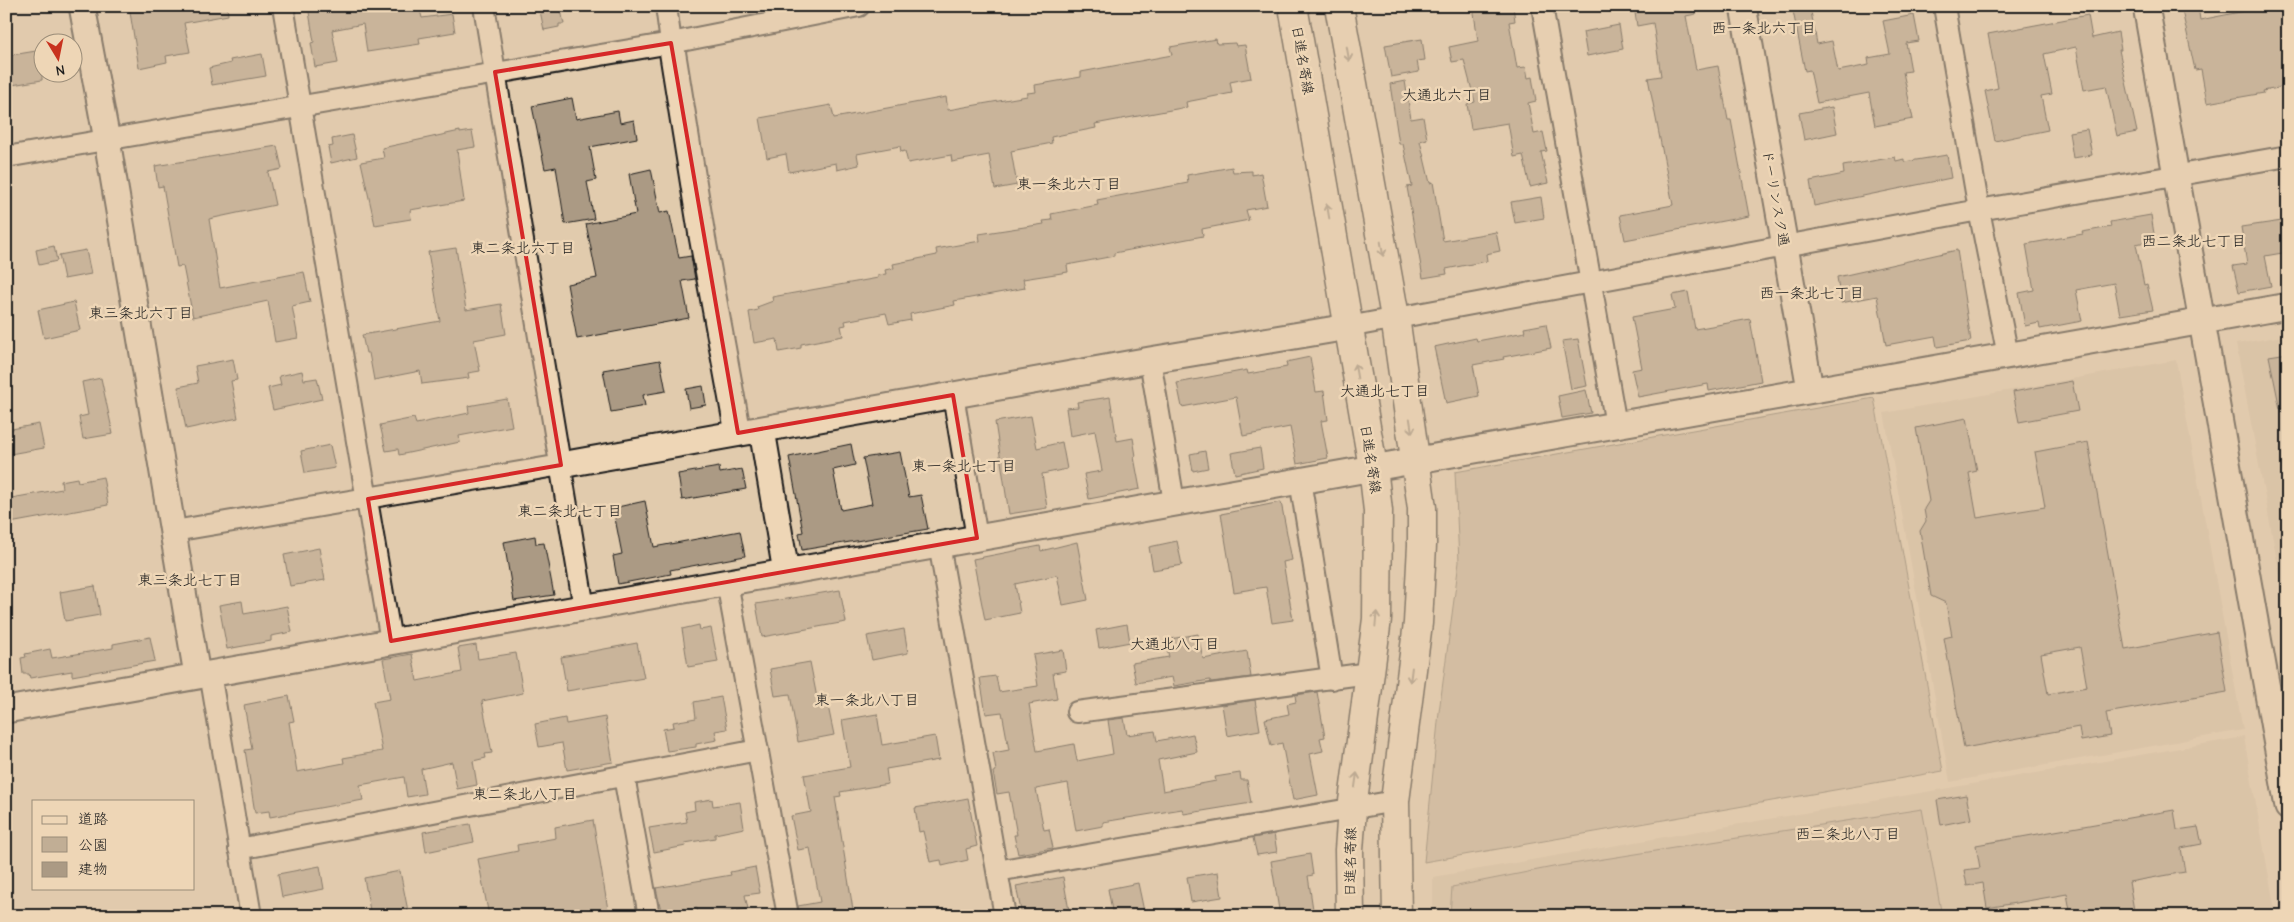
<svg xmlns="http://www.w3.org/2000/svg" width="2294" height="922" font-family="'Comic Neue','Klee One',sans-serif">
<rect width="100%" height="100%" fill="#e1cbad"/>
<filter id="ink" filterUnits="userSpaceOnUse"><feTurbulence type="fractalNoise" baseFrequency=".02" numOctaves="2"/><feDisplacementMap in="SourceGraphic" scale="10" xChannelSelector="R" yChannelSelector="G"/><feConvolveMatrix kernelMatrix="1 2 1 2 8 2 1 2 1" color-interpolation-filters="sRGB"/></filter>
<g filter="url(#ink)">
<path fill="#d1bca1" d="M2288 335V619L2236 344Z
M2176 360 2243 730 1950 782 1884 413Z
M2244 737 2276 916H1433V877Z"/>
<path fill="#c1ae95" stroke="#6e6558" d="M1874 398 1943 771 1424 862 1439 712 1459 562 1455 472Z
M1922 809 1942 916H1450L1452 887 1553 867Z"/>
<path fill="#ab9a84" stroke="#1c1c1c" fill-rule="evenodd" d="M129 6H227L228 15 184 23 190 52 166 56 167 62 139 68Z
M308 6H419L422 18 452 14 455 32 419 38 420 44 367 52 363 24 332 30 338 63 315 67 311 43 314 42Z
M539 6H560L564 24H559V27L544 30Z
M1473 6H1513L1515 21 1509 22 1517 68 1526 67 1528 78 1532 77 1536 101 1528 103 1534 134 1543 132 1547 151 1541 152 1548 183 1530 187 1523 155 1514 157 1508 123 1471 129 1467 104 1475 102 1464 60 1452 62 1449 47 1478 41Z
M1634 6H1695L1696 14 1686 16 1696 70 1718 66 1728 120H1731L1749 216 1625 240 1620 215 1673 205 1648 78 1661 76 1653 23 1637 26Z
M1792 6H1810L1817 44 1832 41 1838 71 1869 65 1868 58 1890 54 1883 21 1914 15 1919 41 1906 43 1911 71 1903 72 1913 119 1875 126 1869 93 1817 103 1810 70 1805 71Z
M2181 6H2198L2200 20 2255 9 2254 6H2288V86L2263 91 2264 93 2207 103 2201 69 2195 70Z
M2088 15 2092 38 2118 32 2121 50H2119L2137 132 2117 136 2106 86 2084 90 2076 47 2044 54 2052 94 2041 96 2048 130 1995 141 1985 91 1998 88 1988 34Z
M1619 25 1623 49 1587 56 1583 32Z
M1216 39 1217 44 1235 43 1236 46 1245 45 1251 78 1230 82 1232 93 1186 102 1187 107 1095 124 1096 128 1051 137 1052 143 1011 151 1017 185 995 189 989 155 952 162 951 155 908 163 905 151 901 152 900 146 857 154 859 165 837 170 836 163 789 172 786 154 767 158 760 118 831 105 834 118 946 97 948 110 1027 96V93L1036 92 1035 85 1081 77V72L1172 55 1170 47Z
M1422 39 1425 60 1417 61 1419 72 1391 77 1385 45Z
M42 50V80L6 86V56Z
M262 54 266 76 212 85 209 68 231 63 230 60Z
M1405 81 1411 119 1423 117 1427 139 1420 141 1430 183 1433 182 1443 241 1496 232 1500 251 1486 254 1487 261 1446 269 1447 274 1423 278 1407 187 1412 186 1403 144H1399L1390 84Z
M572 98 576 119 618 111 620 123 634 120 637 138 590 147 596 180 587 182 594 219 565 224 556 167 545 169 532 106Z
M1832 107 1837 133 1804 140 1799 113Z
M2087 129 2092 155 2073 158 2069 132Z
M460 131V133L472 131 475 147 457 150 464 201 410 210 411 219 375 225 361 162 384 158 382 148Z
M352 135 357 157 331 163 328 147 333 146 332 139Z
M277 146 282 169 268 172 275 205 209 219 220 288 304 272 310 302 292 306 298 338 275 342 268 301 193 317 183 266 177 267 163 186 158 187 155 166Z
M1947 155 1951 178 1814 206 1810 181 1844 174 1843 166 1895 157 1896 161 1904 159V162Z
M1232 167 1233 172 1252 171V175L1261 173 1267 206 1246 210 1249 220 1202 229 1203 236 1114 253V256L1067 265 1068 272 1023 279 1025 288 954 301 955 305 910 314 911 320 889 324 886 313 845 321 846 325 841 326 843 336 801 344V348L779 352 777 339 754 343 749 312 758 310 757 307 773 301 772 297 878 278V275L886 274 885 270 894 268 893 264 937 255 936 249 980 241 979 234 1044 224 1043 221 1052 220 1051 214 1098 205 1097 200 1188 183 1187 175Z
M651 169 660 213 669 211 679 258 691 256 695 279 682 281 689 318 577 339 567 284 597 278 586 224 636 214 629 174Z
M1541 197 1544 218 1515 223 1511 202Z
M2151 215 2155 240 2136 244 2144 285 2147 284 2153 310 2120 315 2114 283 2076 290 2082 321 2040 329 2039 323 2025 326 2019 293 2034 290 2026 244 2083 234 2082 232 2111 227 2110 222Z
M2282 221 2288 252 2265 256 2271 286 2239 292 2233 266 2247 264 2241 227Z
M54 246 57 261 39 265 36 250Z
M456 248 466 310 501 304 506 334 474 340 480 371 468 373 469 378 422 384 420 371 374 380 369 353H366L362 335 440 321 428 252Z
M86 250 91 274 64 279 59 255Z
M1957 250 1971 341 1937 347 1935 336 1886 345 1877 296 1841 303 1837 277Z
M1688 292 1695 329 1750 319 1761 381 1709 391 1708 384 1638 397 1632 370 1642 368 1632 317 1675 309 1672 295Z
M74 302 80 330 44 338 38 310Z
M1546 324 1551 348 1503 357 1504 359 1473 365 1479 396 1446 403 1434 347 1476 338 1477 341 1525 332 1524 328Z
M1578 339 1587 386 1571 389 1562 341Z
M2288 353V408L2280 409 2269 356Z
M1310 357 1316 392 1324 391 1328 420 1321 421 1328 458 1297 464 1290 427 1243 436 1236 397 1182 407 1177 383 1247 370 1248 374 1287 367 1286 362Z
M233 359 237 380 231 381 238 418 186 429 178 387 198 383 195 366Z
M660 360 666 391 643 395 645 406 611 412 603 370Z
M302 371 304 380 317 378 322 399 273 410 268 388 281 385 279 376Z
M101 378 113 434 83 439 79 417 88 415 82 382Z
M2072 381 2078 411 2019 422 2013 392Z
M703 386 706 405 689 408 686 389Z
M1586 390 1591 413 1562 418 1558 396Z
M1110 397 1117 441 1133 438 1136 456 1134 457 1140 489 1089 499 1084 474 1102 471 1095 431 1070 436 1066 408 1078 407 1077 402Z
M507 399 512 426 459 436 460 442 399 455 398 449 386 451 380 425 414 418 416 424 469 413 468 406Z
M1031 416 1037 448 1062 442 1067 469 1042 474 1047 508 1009 514 995 422Z
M1967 418 1977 471 1969 473 1977 518 2045 507 2035 452 2088 442 2125 649 2217 632 2227 692 2106 713 2110 736 2081 741 2079 727 1964 748 1944 638 1952 636 1946 603 1931 596 1920 531 1926 521 1924 509 1929 501 1916 428ZM2080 647 2087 687 2048 694 2041 654Z
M39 424 44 448 10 454 6 430Z
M851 444 855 465 833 470 841 510 872 504 863 458 900 452 909 497 921 495 928 529 802 550 799 533 803 532 789 457Z
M330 445 335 468 305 473 301 451Z
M1260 448 1263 468 1235 474 1231 453Z
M1205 451 1208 468 1193 471 1190 454Z
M719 467 720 473 742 469 746 489 682 500 678 474Z
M103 477 108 505 10 523 6 499 62 489 61 481 77 478 78 482Z
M645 501 654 547 740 531 745 556 670 570 671 574 618 584 613 556 622 554 613 508Z
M1281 502 1292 560 1283 562 1293 620 1272 623 1266 587 1234 592 1221 514Z
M535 536 536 544 544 543 554 595 514 601 504 542Z
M1177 541 1182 565 1153 570 1149 547Z
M1077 542 1088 600 1063 605 1057 575 1015 584 1020 613 985 620 973 559 1040 546 1041 551Z
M319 548 325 580 290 586 284 555Z
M95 586 100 615 65 621 60 592Z
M840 590 846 622 762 637 756 604Z
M242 601 244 614 287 606 292 632 271 636V641L227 649 219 605Z
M1127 624 1130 642 1099 648 1096 630Z
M699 625 700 630 711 628 718 662 688 667 682 629Z
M904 629 908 653 872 660 867 636Z
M1198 634 1203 659 1247 651 1251 677 1211 682 1210 680 1174 686 1172 677 1136 683 1132 663 1169 657 1165 640Z
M150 637 155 661 72 676V671L30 678 29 674H23L21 658 26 657 25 654 50 649 52 658 113 648V644Z
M637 643 644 678 567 691 561 657Z
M476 645 478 659 516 653 523 693 482 701 492 753 485 754 486 758 473 761 477 785 457 789 452 762 421 769 425 794 407 797 404 777 360 785 363 800 270 817 269 811 255 813 245 750 252 749 244 705 289 696 294 721 289 722 297 772 344 763 343 758 382 751 373 702 390 699 383 659 412 654 417 681 462 672 458 648Z
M1063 650 1066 671 1053 673 1057 699 1029 704 1037 751 1074 744 1077 761 1113 754 1108 720 1124 718 1127 735 1155 731 1157 741 1193 734 1197 752 1158 760 1163 791 1216 781 1215 777 1240 773 1241 780H1247L1251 803 1184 814 1182 809 1103 822V826L1076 831 1068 783 1036 789 1044 830 1049 829 1053 848 1018 854 1014 835H1017L1009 792 997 794 993 772 996 771 993 753 1009 750 1002 712 986 714 980 678 996 676 999 692 1038 686 1033 655Z
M810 662 819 708 828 706 834 735 798 742 790 694 775 696 770 669Z
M1317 692 1325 737 1320 738 1323 751 1310 754 1318 795 1293 800 1282 743 1271 746 1265 719 1289 714 1287 704 1296 702 1295 695Z
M721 697 727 729 715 731 717 740 696 744V747L667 751 663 729 674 727 673 722 696 718 694 702Z
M1255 700 1260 730 1227 736 1222 705Z
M877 714 882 745 935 736 939 760 886 769 888 784 840 792 841 796 835 797 854 916H800L798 906 820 902 810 848 798 850 791 816 811 812 804 775 850 767 842 720Z
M605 717 613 762 567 770 562 743 539 747 535 724 565 718 566 724Z
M1966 795 1971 819 1941 825 1937 800Z
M968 798 977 846 966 849 968 860 942 866 941 860 930 862 923 831 919 832 915 808Z
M712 799 713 806 740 802 744 828 715 834V838L685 843 686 846 654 852 649 828 687 822 685 812 695 810 694 802Z
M2174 810 2177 830 2198 827 2202 844 2181 848 2185 872 2129 882 2135 916H2071L2067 894 1987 908 1983 883 1967 886 1964 870 1980 868 1976 845Z
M593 820 609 916H489L478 859 518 851 517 845 556 838 555 827Z
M470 824 474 842 426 852 423 832Z
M1274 834 1277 852 1257 855 1253 838Z
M1310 854 1313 875 1308 876 1314 916H1280L1271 861Z
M320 866 324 889 282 897 278 874Z
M755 867 760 893 745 895 748 909 698 916 697 908 662 915 656 888 731 875 730 872Z
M400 871 409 916H371L364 878Z
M1218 872 1222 897 1191 902 1187 877Z
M1063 877 1070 916H1022L1016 886Z
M1138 883 1145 916H1113L1108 889Z"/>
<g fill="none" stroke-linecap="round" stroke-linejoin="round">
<g stroke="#1c1c1c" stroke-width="24">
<path id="minor" d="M283 6 391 641
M484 6 584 608
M666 6 671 43
M1542 6 1616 425
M1944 6 1979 210 2008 356
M6 157 671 43 859 6
M1348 327 1979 210 2288 156
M1150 360 1174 502
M953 395 977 538
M1300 480 1332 679
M174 531 561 465
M939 544 1005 916
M727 582 788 916
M210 673 251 916
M1077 712 1369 673
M624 776 649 916
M239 849 758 750
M997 871 1395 801"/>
</g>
<g stroke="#1c1c1c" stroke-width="29">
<path id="tertiary" d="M82 6 107 140 197 675
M1743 6 1810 389
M2146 6 2288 807
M671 43 702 236 738 433
M762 430 786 572
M561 465 1150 360 1348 327
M6 710 2288 306"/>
</g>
<g stroke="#1c1c1c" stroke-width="31">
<path id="secondary" d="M1293 6 1373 467 1378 511 1377 619 1352 809 1349 850 1350 916
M1339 6 1395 317 1422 508V545L1418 623 1395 801 1397 916"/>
</g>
<use href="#minor" stroke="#eed6b6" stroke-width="20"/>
<use href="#tertiary" stroke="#eed6b6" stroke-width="25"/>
<use href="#secondary" stroke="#eed6b6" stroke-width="28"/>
</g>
<defs><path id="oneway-shaft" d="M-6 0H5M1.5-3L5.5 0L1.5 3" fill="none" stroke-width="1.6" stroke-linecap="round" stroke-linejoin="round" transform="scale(1.25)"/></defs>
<g stroke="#908271">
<use href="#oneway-shaft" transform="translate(1348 54) rotate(80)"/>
<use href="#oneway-shaft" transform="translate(1328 211) rotate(-100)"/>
<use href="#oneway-shaft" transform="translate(1382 249) rotate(80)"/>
<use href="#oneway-shaft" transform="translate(1356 371) rotate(-100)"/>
<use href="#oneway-shaft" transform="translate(1411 426) rotate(81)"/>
<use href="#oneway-shaft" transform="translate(1376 619) rotate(-85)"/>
<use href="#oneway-shaft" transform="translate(1411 675) rotate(97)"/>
<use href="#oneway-shaft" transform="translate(1356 780) rotate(-82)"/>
</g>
</g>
<path d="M0 0H2294V922H0ZM671 43 738 433 953 395 977 538 391 641 368 499 561 465 495 72Z" fill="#e1cbad" fill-opacity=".55" fill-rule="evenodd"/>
<path fill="none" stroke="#d62828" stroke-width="4" stroke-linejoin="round" d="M671 43 738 433 953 395 977 538 391 641 368 499 561 465 495 72Z"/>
<g text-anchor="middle" stroke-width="5" stroke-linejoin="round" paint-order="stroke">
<g font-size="14" fill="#1c1c1c" stroke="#eed6b6">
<text transform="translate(1303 60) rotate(80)" y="5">日進名寄線</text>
<text transform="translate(1776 198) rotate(80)" y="5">ドーリンスク通</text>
<text transform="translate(1371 459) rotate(81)" y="5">日進名寄線</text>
<text transform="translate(1350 862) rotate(-89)" y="5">日進名寄線</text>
</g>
<g font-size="15" fill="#1c1c1c" stroke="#eed6b6">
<text x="1764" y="33">西一条北六丁目</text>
<text x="1447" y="100">大通北六丁目</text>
<text x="1069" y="189">東一条北六丁目</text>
<text x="2194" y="246">西二条北七丁目</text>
<text x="523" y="253">東二条北六丁目</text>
<text x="1812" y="298">西一条北七丁目</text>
<text x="141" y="318">東三条北六丁目</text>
<text x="1385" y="396">大通北七丁目</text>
<text x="964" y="471">東一条北七丁目</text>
<text x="570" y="516">東二条北七丁目</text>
<text x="190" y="585">東三条北七丁目</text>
<text x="1175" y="649">大通北八丁目</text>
<text x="867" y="705">東一条北八丁目</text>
<text x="525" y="799">東二条北八丁目</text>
<text x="1848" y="839">西二条北八丁目</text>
</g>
</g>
<rect width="2294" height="922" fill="none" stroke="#eed6b6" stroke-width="25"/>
<rect x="12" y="12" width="2269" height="897" fill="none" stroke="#1c1c1c" stroke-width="2" filter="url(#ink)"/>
<rect x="32" y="800" width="162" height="90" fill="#eed6b6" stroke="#9a8c78"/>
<rect x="42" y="816" width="25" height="8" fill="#eed6b6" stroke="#9a8c78"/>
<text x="78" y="824" font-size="15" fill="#1c1c1c">道路</text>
<rect x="42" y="837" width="25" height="15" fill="#c1ae95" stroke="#9a8c78"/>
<text x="78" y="850" font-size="15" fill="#1c1c1c">公園</text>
<rect x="42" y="862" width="25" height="15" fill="#ab9a84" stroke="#9a8c78"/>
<text x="78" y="874" font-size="15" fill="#1c1c1c">建物</text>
<g transform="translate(58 58) rotate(170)"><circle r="24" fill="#eed6b6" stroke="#9a8c78"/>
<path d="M0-4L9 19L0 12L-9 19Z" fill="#c8321e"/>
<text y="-8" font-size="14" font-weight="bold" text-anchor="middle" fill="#1c1c1c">N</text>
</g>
</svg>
